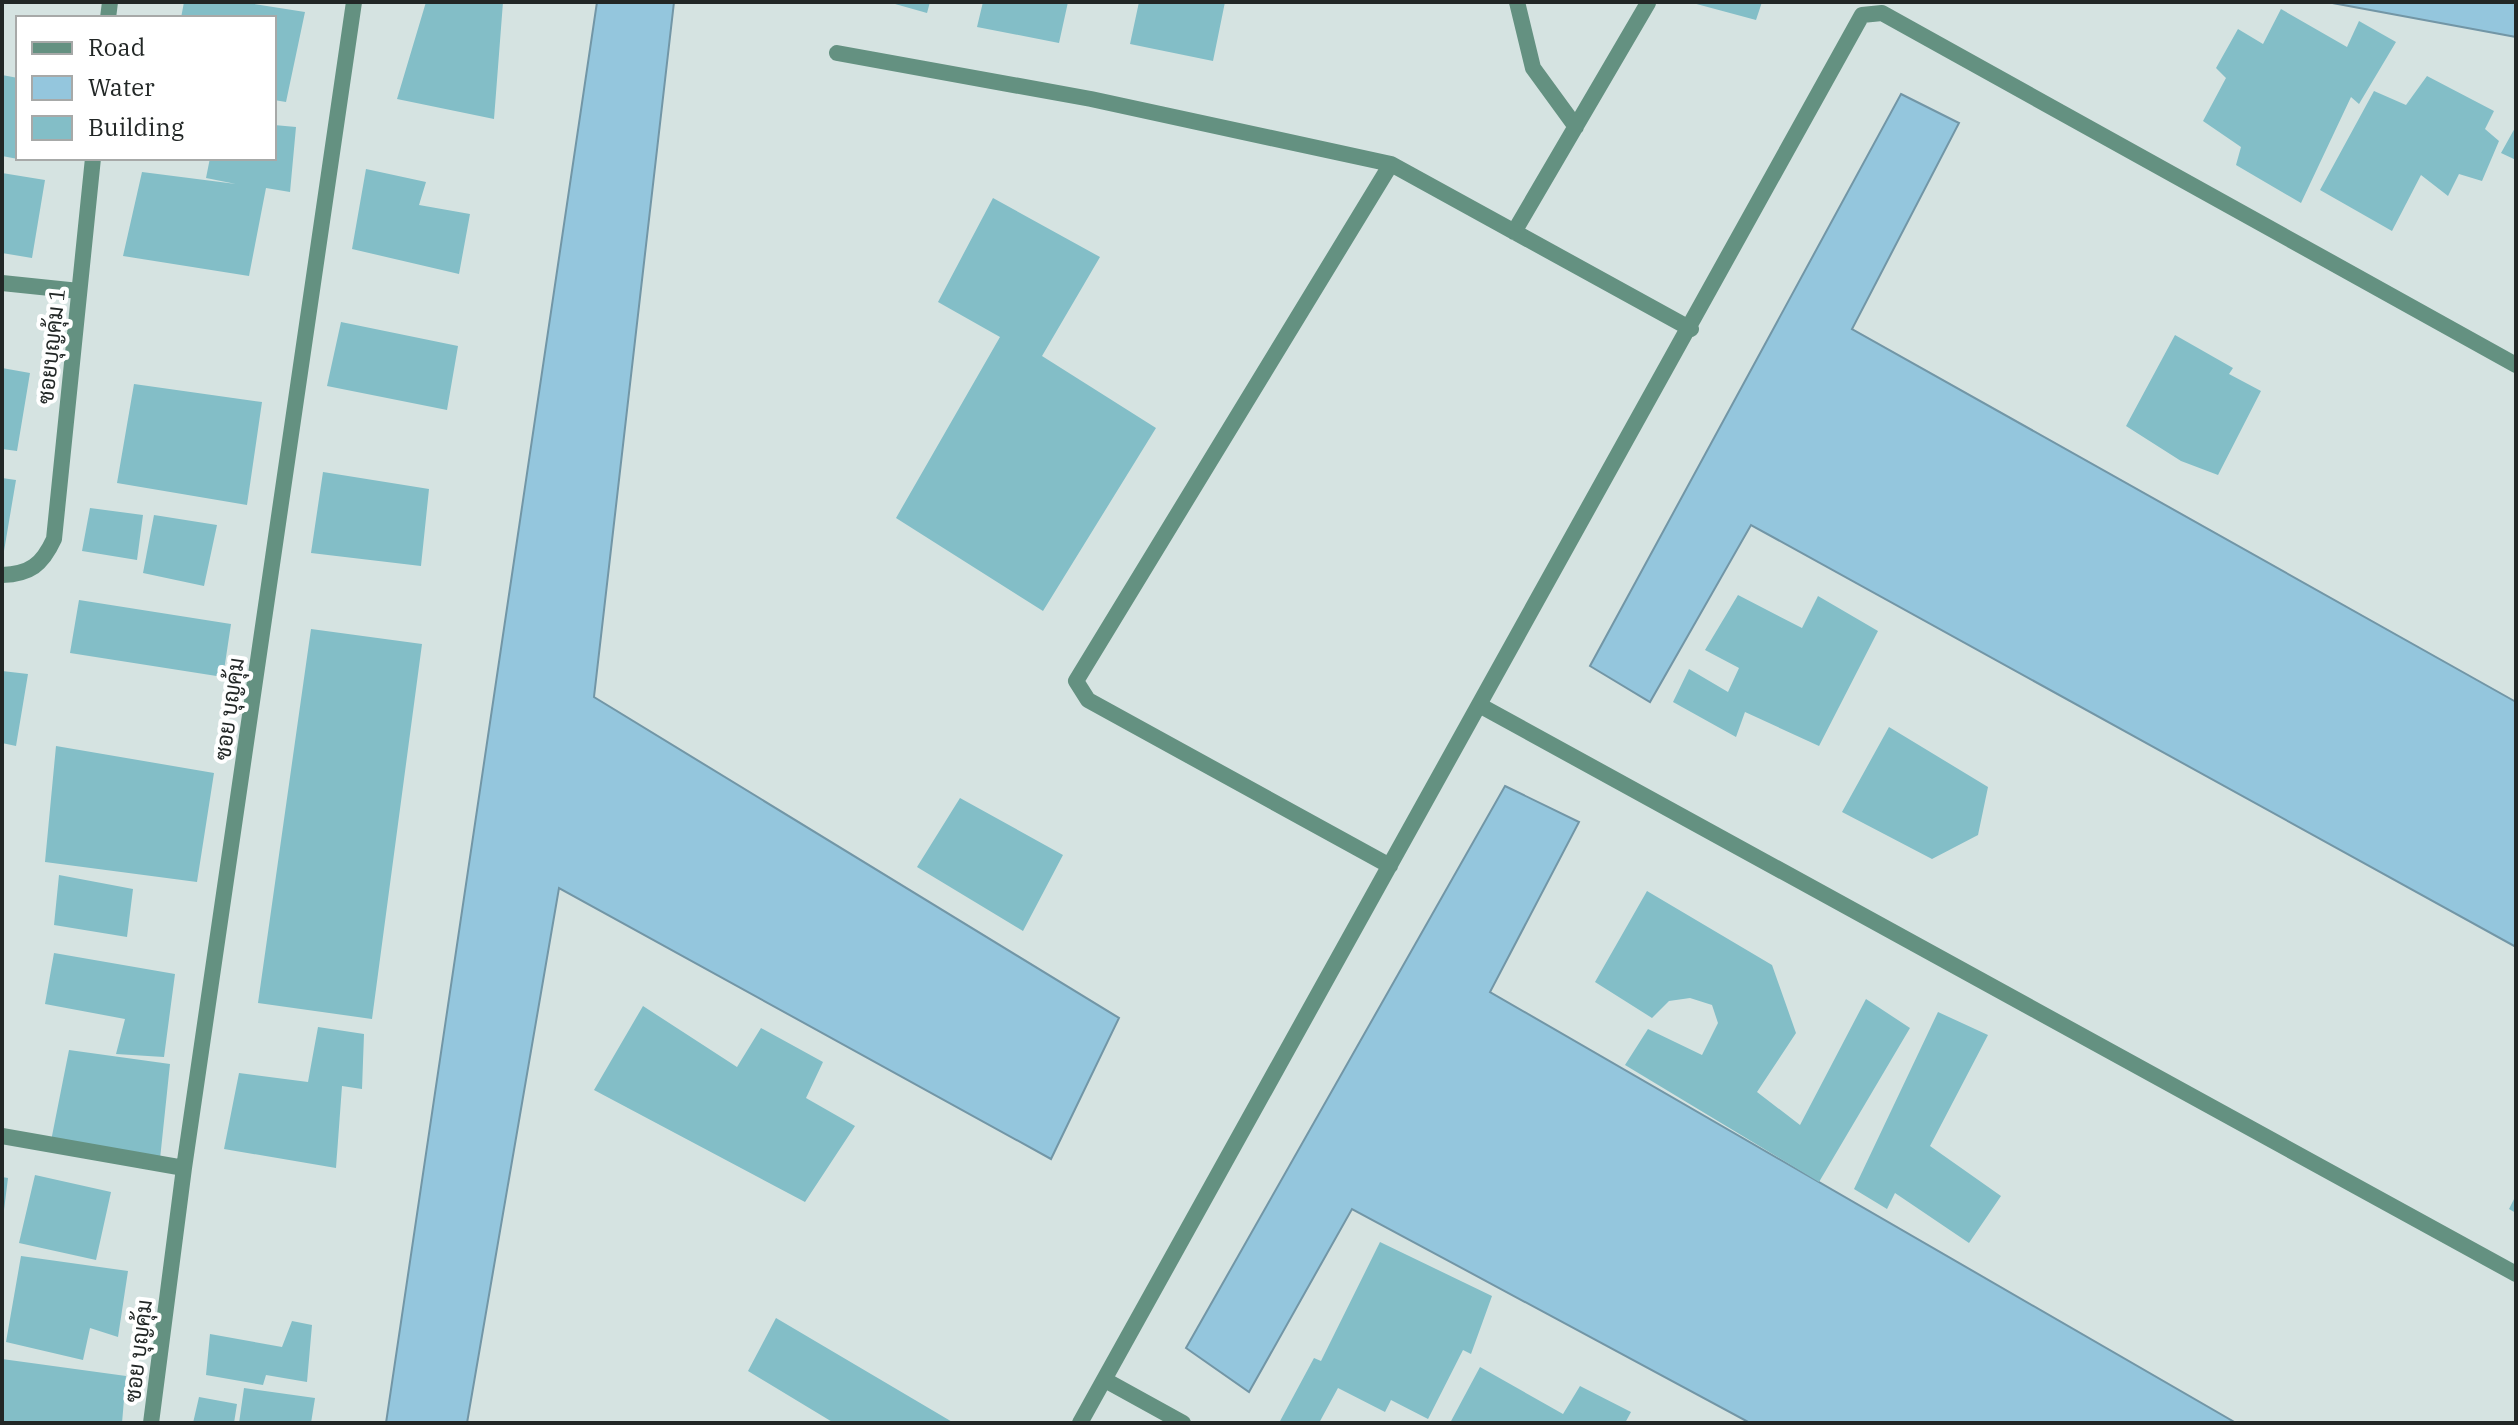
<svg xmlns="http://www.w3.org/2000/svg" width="2518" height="1425" font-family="'IBM Plex Serif',Sarabun,serif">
<rect width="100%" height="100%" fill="#d5e3e1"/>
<path fill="#94c6dd" stroke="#7296a6" stroke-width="2" d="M597 2H674L594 697 1119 1018 1051 1159 559 888 467 1423H386Z
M2327 2H2516V37Z
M1901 94 1959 123 1852 329 2516 702V947L1751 525 1650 702 1590 666Z
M1505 786 1579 822 1490 992 2236 1423H1750L1352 1209 1249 1392 1186 1348Z"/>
<path fill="#83bec7" d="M184 2H241L305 12 286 102 274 100V18H181Z
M426 2H503L494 119 397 99Z
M888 2H930L927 13Z
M983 2H1068L1059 43 977 27Z
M1139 2H1225L1213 61 1130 44Z
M1689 2H1762L1756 20Z
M2281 9 2347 47 2359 21 2396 42 2359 104 2351 97 2301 203 2236 165 2241 147 2203 121 2226 78 2216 68 2238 29 2263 44Z
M2 75 18 78V159L2 156Z
M2427 76 2494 111 2485 129 2499 141 2482 181 2459 174 2448 196 2421 175 2392 231 2320 190 2374 91 2406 105Z
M274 125 296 127 290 192 266 188 249 276 123 256 142 172 236 184 206 178 210 158H274Z
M2516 126V160L2501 153Z
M366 169 426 182 419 205 470 214 459 274 352 249Z
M2 173 45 180 32 258 2 253Z
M993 198 1100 257 1042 356 1156 428 1043 611 896 518 1000 337 938 302Z
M341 322 458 346 447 410 327 386Z
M2175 335 2233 368 2229 374 2261 391 2218 475 2181 461 2126 426Z
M2 368 30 373 17 451 2 449Z
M134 384 262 402 247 505 117 483Z
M323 472 429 489 421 566 311 553Z
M2 478 16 480 4 551H2Z
M90 508 143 515 137 560 82 551Z
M154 515 217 525 204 586 143 573Z
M1738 595 1802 628 1818 596 1878 631 1819 746 1745 712 1736 737 1673 702 1689 669 1728 692 1739 668 1705 650Z
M79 600 231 624 223 677 70 653Z
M311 629 422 644 372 1019 258 1003Z
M2 671 28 674 16 746 2 743Z
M1889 727 1988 787 1978 835 1932 859 1842 812Z
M56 746 214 773 197 882 45 862Z
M960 798 1063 855 1023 931 917 867Z
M59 875 133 889 127 937 54 925Z
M1647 891 1772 965 1796 1033 1757 1092 1800 1125 1866 999 1910 1028 1819 1182 1625 1065 1648 1029 1702 1055 1718 1023 1712 1005 1690 998 1669 1001 1652 1018 1595 982Z
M54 953 175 974 164 1057 116 1054 125 1019 45 1004Z
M643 1006 737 1067 761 1028 823 1062 806 1098 855 1126 805 1202 594 1090Z
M1938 1012 1988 1035 1930 1146 2001 1196 1969 1243 1895 1193 1887 1209 1854 1189Z
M318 1027 364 1034 362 1089 342 1086 336 1168 224 1149 239 1073 308 1082Z
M69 1050 170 1064 160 1159 51 1141Z
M35 1175 111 1192 96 1260 19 1243Z
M2 1177 8 1178 4 1210H2Z
M2516 1195V1213L2509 1209Z
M1380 1242 1492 1296 1471 1354 1463 1350 1428 1419 1391 1400 1385 1412 1338 1388 1319 1423H1279L1314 1358 1321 1361Z
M21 1256 128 1271 118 1337 90 1328 83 1360 6 1342Z
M776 1318 954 1423H834L748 1371Z
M292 1321 312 1325 307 1382 266 1375 263 1385 206 1375 210 1334 282 1347Z
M2 1359 126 1376 122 1423H2Z
M1480 1367 1563 1414 1580 1386 1631 1412 1625 1423H1450Z
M244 1388 315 1398 311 1423H239Z
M199 1397 237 1404 234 1423H193Z"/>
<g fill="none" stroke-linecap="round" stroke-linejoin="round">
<path stroke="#649181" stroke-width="16" d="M1517 2 1533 68 1576 127
M108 18 110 2
M837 53 1091 99 1391 164
M1514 232 1648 3
M2 283 79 291
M2 575C30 574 42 565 54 539L93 158
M1481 706 2516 1274
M1390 866 1088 700 1076 681 1391 164 1691 329
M2 1136 184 1168
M1105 1380 1183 1423
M151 1423 184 1168 354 2
M1080 1423 1862 15 1882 13 2516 365"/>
</g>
<g text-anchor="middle" stroke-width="8" stroke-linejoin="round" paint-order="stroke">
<g font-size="22" fill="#222726" stroke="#fff">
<text transform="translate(51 346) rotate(-84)" y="8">ซอยบุญคุ้ม 1</text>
<text transform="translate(229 709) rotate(-82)" y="8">ซอย บุญคุ้ม</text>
<text transform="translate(138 1351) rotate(-83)" y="8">ซอย บุญคุ้ม</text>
</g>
</g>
<rect width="2518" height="1425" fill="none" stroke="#222726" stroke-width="8"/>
<rect x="16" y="16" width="260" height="144" fill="#ffffff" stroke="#a7a9a8" stroke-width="2"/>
<rect x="32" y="42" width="40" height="12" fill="#649181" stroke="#a7a9a8" stroke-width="2"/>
<text x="88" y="56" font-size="24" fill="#222726">Road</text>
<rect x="32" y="76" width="40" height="24" fill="#94c6dd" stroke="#a7a9a8" stroke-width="2"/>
<text x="88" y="96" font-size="24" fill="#222726">Water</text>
<rect x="32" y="116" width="40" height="24" fill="#83bec7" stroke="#a7a9a8" stroke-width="2"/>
<text x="88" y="136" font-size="24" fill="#222726">Building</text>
</svg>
